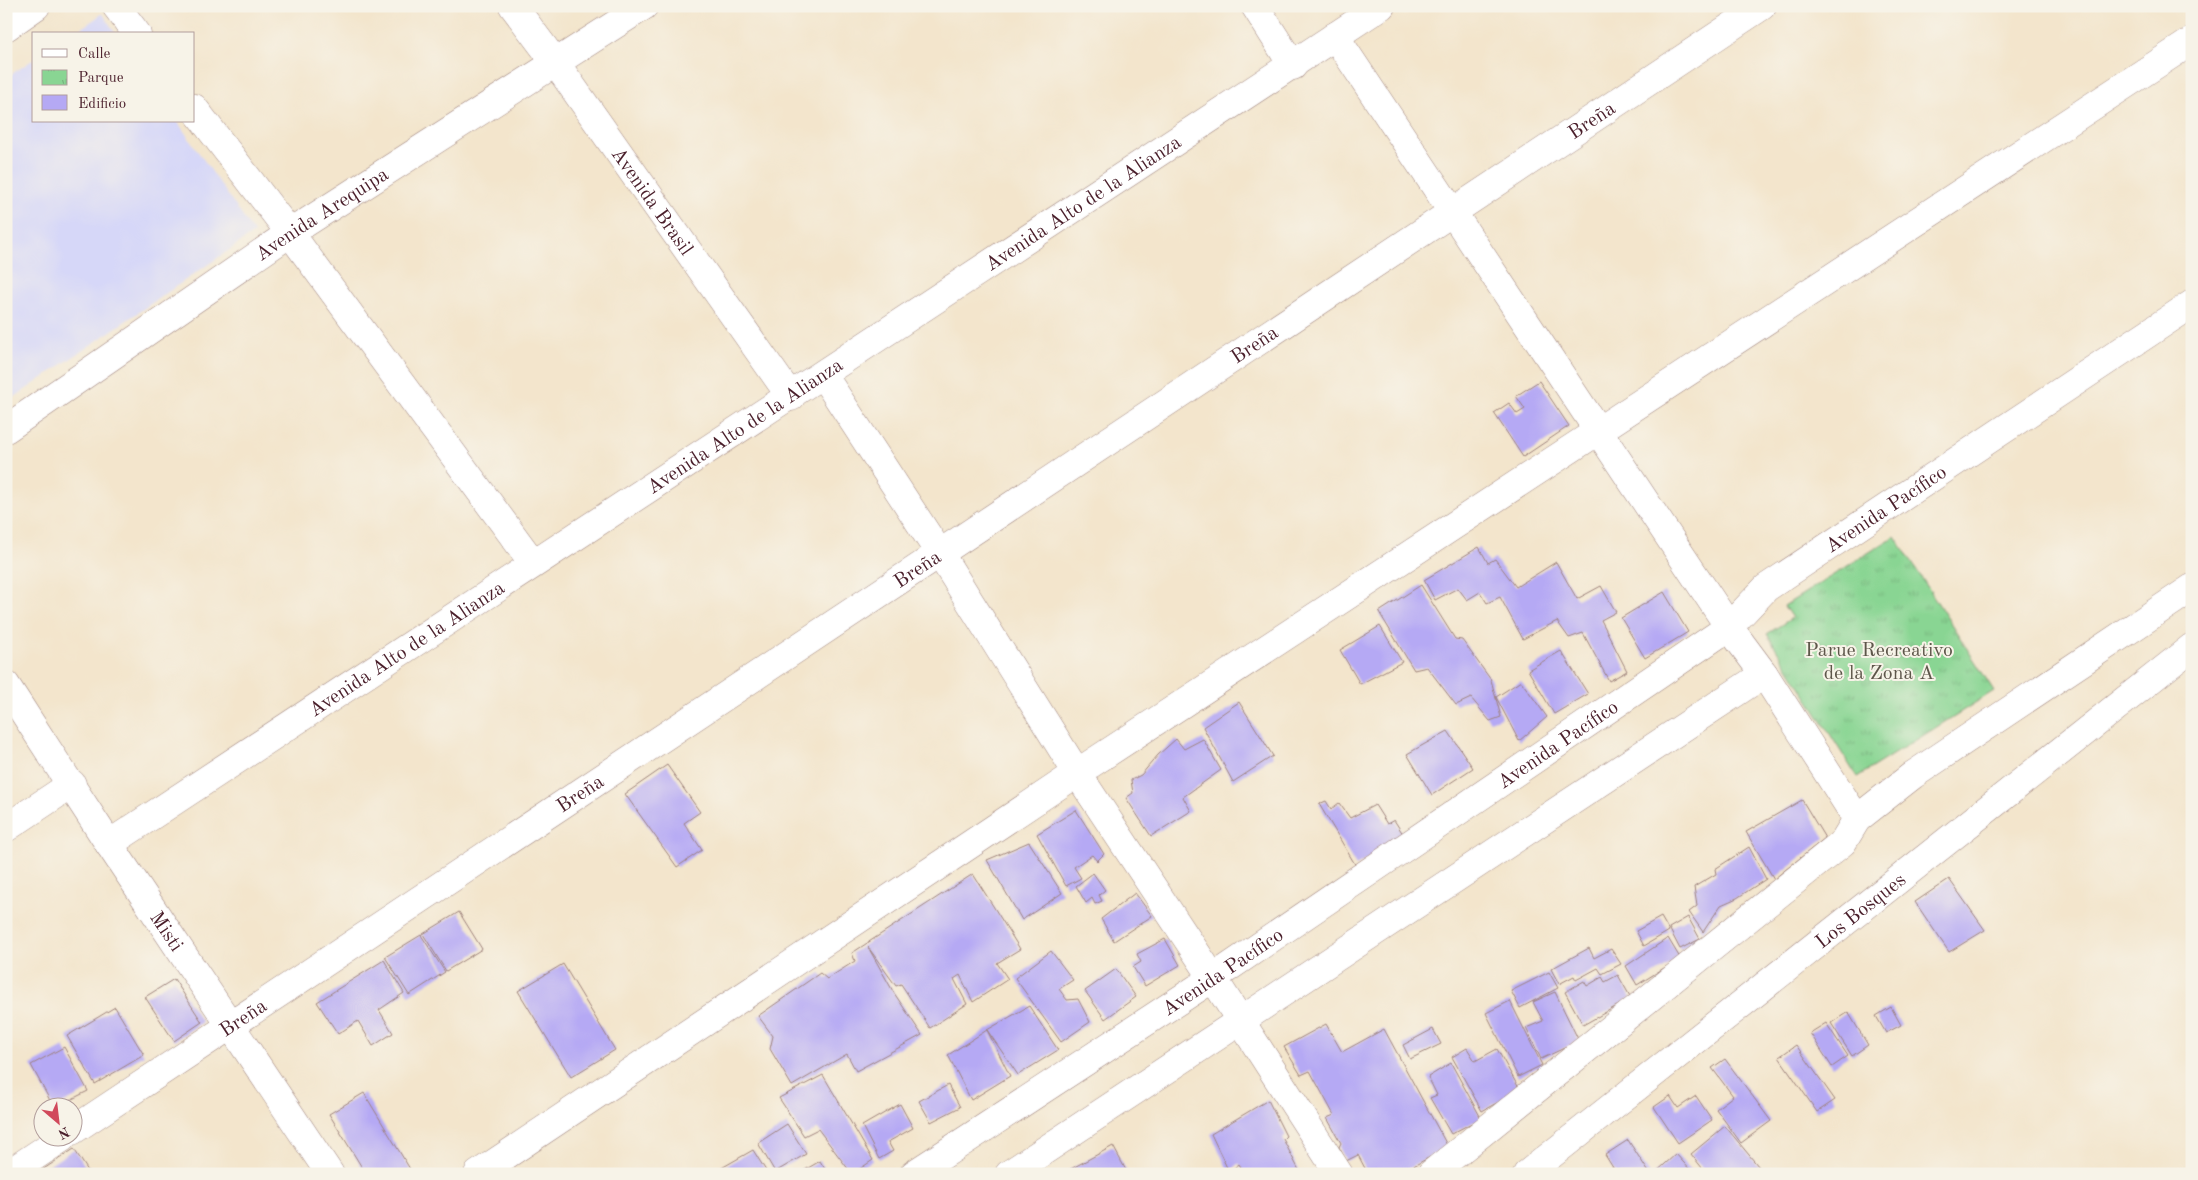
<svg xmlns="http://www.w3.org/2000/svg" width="2198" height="1180" font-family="'Old Standard TT',serif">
<defs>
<pattern id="park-tufts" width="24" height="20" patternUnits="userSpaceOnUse" patternTransform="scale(1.25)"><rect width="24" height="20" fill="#89d593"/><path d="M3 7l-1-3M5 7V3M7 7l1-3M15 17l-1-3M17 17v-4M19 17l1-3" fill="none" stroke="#78b67f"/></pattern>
</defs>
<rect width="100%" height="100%" fill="#f7f3e8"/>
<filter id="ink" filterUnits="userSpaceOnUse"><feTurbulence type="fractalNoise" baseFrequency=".02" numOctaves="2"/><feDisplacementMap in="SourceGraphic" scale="10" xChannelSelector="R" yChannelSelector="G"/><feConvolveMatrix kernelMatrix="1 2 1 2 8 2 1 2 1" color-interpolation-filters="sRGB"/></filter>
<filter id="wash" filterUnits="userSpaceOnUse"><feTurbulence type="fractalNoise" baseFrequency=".0096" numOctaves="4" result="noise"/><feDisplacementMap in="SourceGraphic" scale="20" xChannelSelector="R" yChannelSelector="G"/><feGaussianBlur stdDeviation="1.12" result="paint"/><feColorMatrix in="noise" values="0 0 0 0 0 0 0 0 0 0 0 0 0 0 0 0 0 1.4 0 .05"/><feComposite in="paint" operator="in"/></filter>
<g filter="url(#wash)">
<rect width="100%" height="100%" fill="#f3e5cc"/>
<path fill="#d6d7f8" d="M103 14 116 34H73L102 14Z
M34 59V121H177L254 233 6 403V78Z"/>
<path fill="url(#park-tufts)" stroke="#6a7a5f" d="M1895 536 1994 691 1857 777 1767 634 1792 618 1784 606Z"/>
<g id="blocks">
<path fill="#b5a9f4" d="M1539 381 1569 426 1523 457 1494 413 1509 403 1517 414 1525 409 1516 396Z
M1479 547 1488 563 1495 559 1516 587 1556 562 1577 599 1601 586 1616 612 1601 620 1627 671 1609 681 1583 633 1569 638 1557 621 1523 639 1500 597 1487 603 1480 592 1467 600 1458 588 1435 600 1424 580Z
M1421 585 1455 639 1462 640 1491 680 1501 717 1490 721 1471 698 1456 705 1427 667 1414 670 1379 612Z
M1664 592 1688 632 1645 658 1621 618Z
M1380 626 1402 662 1360 684 1340 650Z
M1561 651 1588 694 1554 714 1528 670Z
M1521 681 1547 717 1519 741 1496 697Z
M1239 702 1273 756 1233 782 1203 727Z
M1448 731 1473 768 1432 795 1407 754Z
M1176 739 1184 749 1203 739 1221 770 1183 797 1191 811 1151 836 1126 798 1133 793 1131 780 1141 775 1158 755Z
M667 765 700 812 684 823 702 850 677 867 625 794Z
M1802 800 1825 838 1774 879 1746 832Z
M1326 801 1331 809 1339 803 1350 818 1375 805 1387 824 1394 820 1405 837 1356 866 1319 804Z
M1076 810 1104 854 1097 861 1092 855 1074 867 1081 878 1066 886 1037 834Z
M1029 842 1062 893 1022 920 987 860Z
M1749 847 1766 879 1737 898 1721 905 1703 932 1689 912 1697 906 1694 887 1716 874 1715 869Z
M1093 873 1105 890 1099 895 1102 901 1095 904 1092 898 1086 903 1076 886Z
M973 874 1020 949 997 963 1008 979 973 1002 960 975 954 979 967 1004 930 1028 901 984 896 986 868 947 894 993 922 1035 856 1071 847 1054 792 1086 770 1049 773 1036 758 1016 820 973 827 979 855 961 852 953Z
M1949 879 1985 930 1949 952 1915 902Z
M1135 893 1152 916 1114 941 1101 919Z
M459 912 482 949 446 971 423 934Z
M1661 917 1669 931 1644 946 1636 931Z
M1688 917 1700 939 1680 949 1669 928Z
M421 935 445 972 409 995 385 957Z
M1668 938 1680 958 1637 985 1626 966Z
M1165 939 1180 965 1145 986 1133 967 1141 962 1137 954Z
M1589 948 1594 958 1611 949 1621 964 1602 974 1598 968 1576 980 1574 976 1559 984 1551 969Z
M1051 951 1073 980 1059 989 1067 1000 1078 999 1090 1022 1061 1042 1015 978Z
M384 960 404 993 379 1010 393 1033 373 1046 358 1021 338 1034 317 1002Z
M563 964 615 1050 571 1077 518 991Z
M1116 969 1136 997 1105 1019 1085 991Z
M1549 972 1558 988 1520 1008 1511 991Z
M1618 975 1631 998 1583 1025 1565 992 1584 981 1587 986 1602 977 1605 982Z
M174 979 202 1022 174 1041 145 997Z
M1555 992 1579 1041 1541 1059 1526 1028 1543 1021 1533 1002Z
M1510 1001 1542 1065 1518 1077 1486 1013Z
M1029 1006 1058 1050 1018 1075 987 1030 1010 1076 971 1100 948 1055 987 1030Z
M115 1007 144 1055 95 1084 67 1036Z
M1891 1007 1901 1025 1886 1033 1876 1016Z
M1848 1012 1868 1045 1852 1056 1831 1023Z
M1826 1023 1848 1056 1832 1067 1810 1033Z
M1326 1024 1342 1052 1384 1029 1448 1147 1399 1174H1368L1358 1155 1346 1161 1339 1147 1341 1143 1327 1118 1334 1115 1310 1071 1301 1075 1284 1047Z
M1433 1029 1441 1044 1410 1059 1403 1045Z
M1796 1045 1835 1100 1817 1112 1779 1057Z
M64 1047 88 1091 54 1108 31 1065Z
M1467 1048 1475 1061 1497 1049 1520 1090 1482 1111 1452 1057Z
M1725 1059 1771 1121 1741 1143 1716 1109 1733 1096 1712 1068Z
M1451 1063 1481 1118 1451 1134 1430 1098 1437 1095 1428 1077Z
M823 1075 873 1160 852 1174 818 1129 804 1136 779 1098Z
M948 1085 960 1107 931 1122 919 1101Z
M364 1093 413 1174H366L329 1114Z
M1670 1096 1678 1108 1696 1096 1712 1120 1678 1143 1654 1107Z
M1268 1100 1286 1136 1283 1139 1301 1174H1245L1239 1164 1229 1172 1211 1134Z
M900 1104 913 1128 888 1142 893 1151 879 1159 862 1126Z
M787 1124 806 1154 775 1172 758 1143Z
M1725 1126 1759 1167 1751 1174H1707L1691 1154Z
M1628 1140 1650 1174H1617L1605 1155Z
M1113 1146 1128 1174H1069L1067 1171Z
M74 1149 90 1174H36Z
M753 1150 768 1174H711Z
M1676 1154 1692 1172 1690 1174H1654Z
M820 1161 828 1174H798Z"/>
</g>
</g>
<g filter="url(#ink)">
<use href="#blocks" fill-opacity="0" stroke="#9e827c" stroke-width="1"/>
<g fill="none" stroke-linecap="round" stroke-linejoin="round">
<g stroke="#9e827c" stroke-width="29">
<g id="street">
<path d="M116 6 137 34"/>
<path id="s1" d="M513 6 555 62 791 397"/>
<path d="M1255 6 1293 66"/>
<path d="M1335 36 1729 627 1764 674 1857 819"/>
<path d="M194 108 290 233 533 563"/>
<path d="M823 375 940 554 1077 773 1213 978 1339 1174"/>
<path id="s2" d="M6 429 290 233 644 6"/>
<path id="s3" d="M6 685 109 844 330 1174"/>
<path d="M6 828 72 784"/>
<path id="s4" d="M109 844 1381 6"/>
<path id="s5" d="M72 1131 1762 6"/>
<path d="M8 1174 62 1138"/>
<path d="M478 1174 1077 773 2192 41"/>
<path id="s6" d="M914 1174 1213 978 1729 627 1766 588 2192 304"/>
<path d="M1009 1174 1764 674"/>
<path d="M1431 1174 1843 842 1857 819 1913 775 2192 588"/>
<path id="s7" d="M1527 1174 2192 647"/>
</g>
</g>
<g stroke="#9e827c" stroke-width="29">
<path id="secondary" d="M6 27 36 6"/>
</g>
<use href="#street" stroke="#fff" stroke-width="28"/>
<use href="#secondary" stroke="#fff" stroke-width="28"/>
</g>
</g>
<g text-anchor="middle" stroke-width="4" stroke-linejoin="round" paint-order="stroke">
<g font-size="20" fill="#4a1f2b" stroke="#f7f3e8">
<text dy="7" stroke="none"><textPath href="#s5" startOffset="1825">Breña</textPath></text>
<text dy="7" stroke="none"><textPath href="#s1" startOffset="240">Avenida Brasil</textPath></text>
<text dy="7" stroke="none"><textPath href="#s4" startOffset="1166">Avenida Alto de la Alianza</textPath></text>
<text dy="7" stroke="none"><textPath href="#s2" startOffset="382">Avenida Arequipa</textPath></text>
<text dy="7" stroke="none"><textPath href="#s5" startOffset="1420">Breña</textPath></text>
<text dy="7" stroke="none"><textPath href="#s4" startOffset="761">Avenida Alto de la Alianza</textPath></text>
<text dy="7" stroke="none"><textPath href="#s6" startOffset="1179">Avenida Pacífico</textPath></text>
<text dy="7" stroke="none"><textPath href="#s5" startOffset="1015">Breña</textPath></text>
<text dy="7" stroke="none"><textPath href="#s4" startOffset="356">Avenida Alto de la Alianza</textPath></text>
<text dy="7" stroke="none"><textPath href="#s6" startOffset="774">Avenida Pacífico</textPath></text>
<text dy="7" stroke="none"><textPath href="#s5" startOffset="610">Breña</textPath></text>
<text dy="7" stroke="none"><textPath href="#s7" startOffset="425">Los Bosques</textPath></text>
<text dy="7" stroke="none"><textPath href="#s3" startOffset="294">Misti</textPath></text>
<text dy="7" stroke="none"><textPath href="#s6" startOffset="369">Avenida Pacífico</textPath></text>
<text dy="7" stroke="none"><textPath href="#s5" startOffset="205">Breña</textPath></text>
</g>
<g font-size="20" fill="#5d564a" stroke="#f7f3e8">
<text x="1879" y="656">Parue Recreativo<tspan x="1879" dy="23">de la Zona A</tspan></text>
</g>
</g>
<rect width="2198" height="1180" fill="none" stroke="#f7f3e8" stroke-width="25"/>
<rect x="32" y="32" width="162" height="90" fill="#f7f3e8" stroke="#b29e9c"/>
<rect x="42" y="49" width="25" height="8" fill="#ffffff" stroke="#b29e9c"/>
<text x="78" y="58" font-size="15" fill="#4a1f2b">Calle</text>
<rect x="42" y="70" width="25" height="15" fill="url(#park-tufts)" stroke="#b29e9c"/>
<text x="78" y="82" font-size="15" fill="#4a1f2b">Parque</text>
<rect x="42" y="95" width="25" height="15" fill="#b5a9f4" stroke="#b29e9c"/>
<text x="78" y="108" font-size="15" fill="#4a1f2b">Edificio</text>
<g transform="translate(58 1122) rotate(152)"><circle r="24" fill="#f7f3e8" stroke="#b29e9c"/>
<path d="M0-4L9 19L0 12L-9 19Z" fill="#d1495b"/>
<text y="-8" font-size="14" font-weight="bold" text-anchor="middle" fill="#4a1f2b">N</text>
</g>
</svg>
